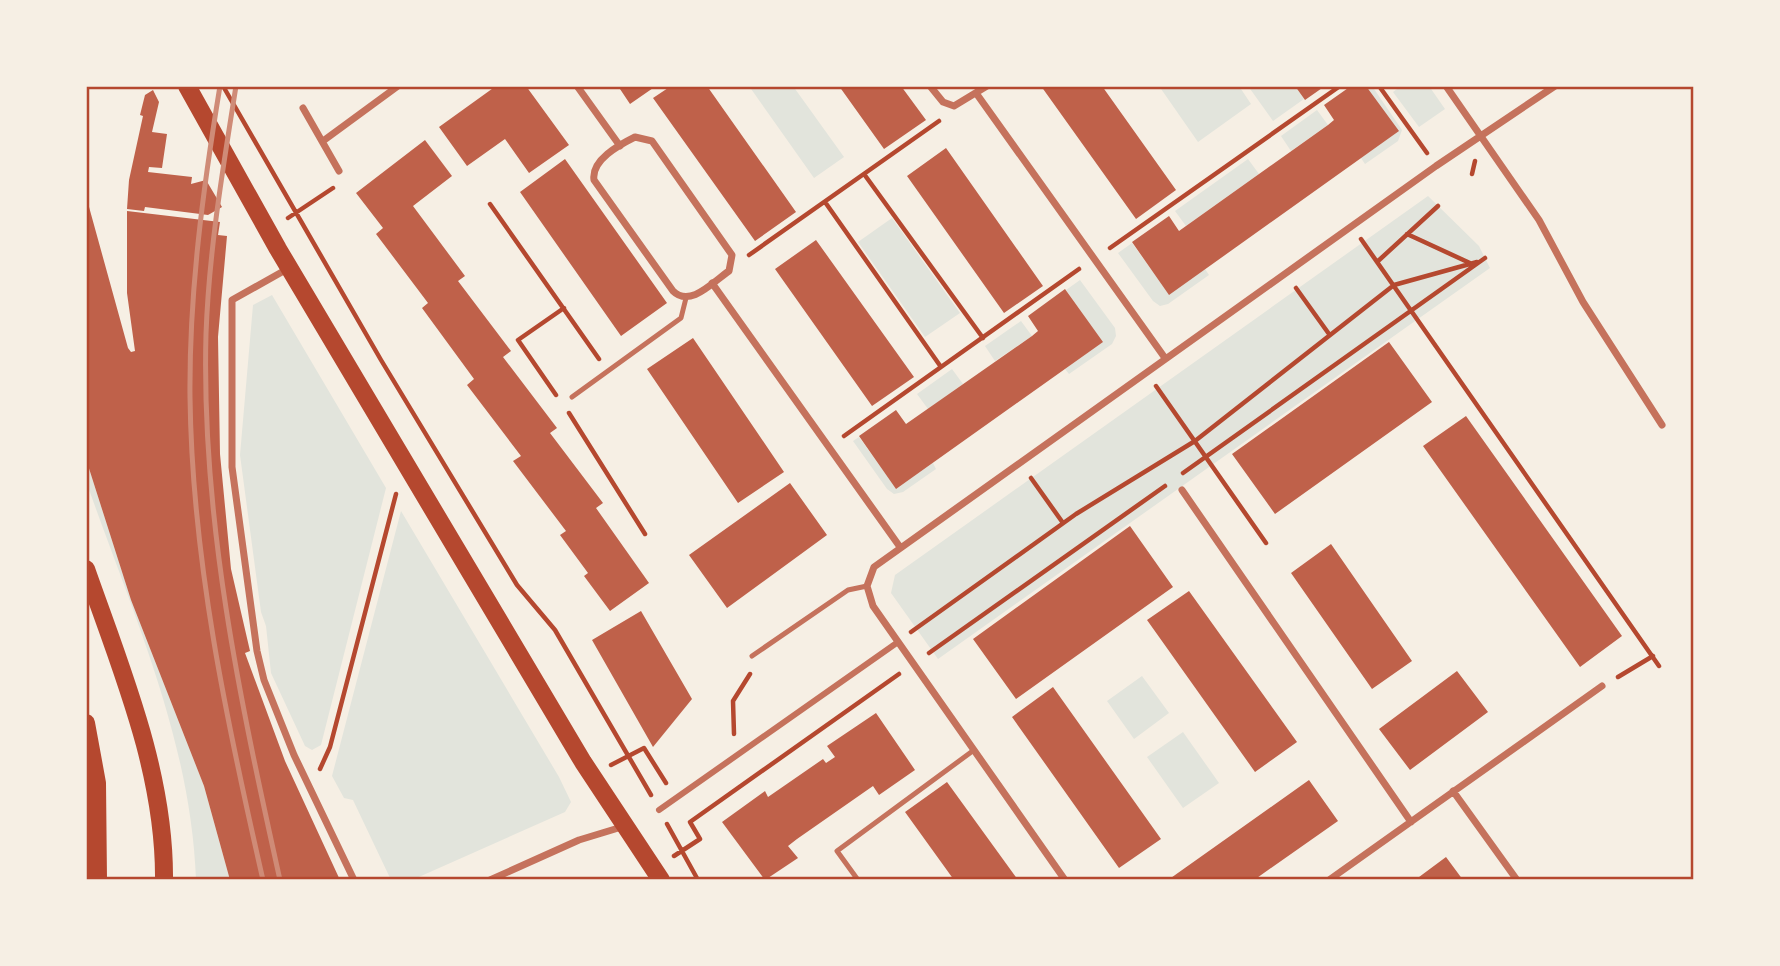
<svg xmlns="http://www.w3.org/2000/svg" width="1780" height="966" font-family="Spectral,serif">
<rect width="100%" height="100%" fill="#f6efe4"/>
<path fill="#e2e4dc" d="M749 86H793L844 157 814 178Z
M1159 86H1239L1251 104 1198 142Z
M1248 86H1295L1304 99 1273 121Z
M1366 86H1372L1402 130 1398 141 1365 164 1361 158 1398 131Z
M1401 86H1429L1445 109 1419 127 1393 92Z
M1317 110 1328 125 1291 151 1281 136Z
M1248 159 1259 174 1186 226 1175 211Z
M1428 196 1479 246 1490 268 938 659 891 593 895 575Z
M892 218 960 313 925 337 858 242Z
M1132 243 1169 294 1205 269 1209 275 1168 304 1160 306 1153 301 1118 253Z
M1080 280 1115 328 1116 336 1112 344 1069 374 1065 369 1102 342 1066 290Z
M272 295 386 488 321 745 312 750 305 746 271 673 266 626 261 612 240 455 253 305Z
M1021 321 1032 336 995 361 985 346Z
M952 369 963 384 928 409 917 394Z
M859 437 896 488 933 463 936 469 903 492 894 494 887 489 853 441Z
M86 459 131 600 204 786 230 880H196C191 740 132 612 86 481Z
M401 511 559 777 571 802 565 812 412 880H391L353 800 344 798 332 776Z
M1142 676 1169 713 1134 739 1107 701Z
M1183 732 1219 783 1183 808 1147 757Z"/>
<path fill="#bf614a" d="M496 86H526L569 145 529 173 505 139 467 166 439 127Z
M618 86H656L630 104Z
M671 86H707L796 212 755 241 653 98Z
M839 86H901L926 120 884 149Z
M1041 86H1102L1176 190 1136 219Z
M1295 86H1325L1305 100Z
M1351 86H1366L1399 131 1169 295 1132 242 1169 216 1179 231 1328 125 1334 120 1324 105Z
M153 90 159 102 152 132 167 134 162 168 149 167 148 172 192 177 191 184 206 180 222 207 208 215 145 207 144 211 127 209 129 180 143 116 140 115 145 95Z
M425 140 452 176 413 206 465 276 458 281 511 351 503 357 557 428 550 433 603 503 596 508 649 583 610 611 584 576 588 573 560 535 566 531 513 461 521 456 467 385 474 379 422 308 428 303 376 234 383 228 356 193Z
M946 148 1043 286 1004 313 907 176Z
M565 159 667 303 621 336 520 192Z
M86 196 128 348 131 352 135 351 127 293V211L220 222 218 235 227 236 218 337 220 454 231 569 250 651 245 653 285 761 340 880H230L204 786 131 600 86 459Z
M816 240 914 377 872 406 775 269Z
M1065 289 1103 342 896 489 859 436 896 410 906 424 1032 336 1038 331 1028 316Z
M693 338 784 472 738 503 647 369Z
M1389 342 1432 402 1275 514 1232 454Z
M1466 416 1622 636 1580 667 1423 446Z
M790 483 827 535 727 608 689 555Z
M1130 526 1173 587 1016 699 973 639Z
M1331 544 1412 661 1372 689 1291 573Z
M1189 591 1297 742 1255 772 1147 620Z
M641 611 692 699 653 747 592 640Z
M1457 671 1488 712 1410 770 1379 729Z
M1053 687 1161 839 1119 868 1012 717Z
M876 713 915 770 879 795 873 786 797 839 788 846 798 858 765 880 722 822 765 791 768 797 823 759 826 763 835 757 827 746Z
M1309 780 1338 821 1254 880H1168Z
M947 782 1018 880H954L905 812Z
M1446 857 1463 880H1415Z"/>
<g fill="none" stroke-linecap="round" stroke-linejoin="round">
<path stroke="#b5482f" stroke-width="4.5" d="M223 86 381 360 517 585 555 630 651 795
M1379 86 1427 153
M864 174 983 338
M1472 174 1475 161
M825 202 941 367
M490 204 599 359
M288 218 333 188
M1407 234 1472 264
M1361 239 1659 666
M1110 248 1340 86
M749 255 939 121
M1377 262 1438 206
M1296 288 1329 334
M1156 386 1266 543
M556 395 518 340 564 308
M569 413 645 534
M844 436 1079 269
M1183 473 1485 258
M1031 478 1063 523
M911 632 1076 514 1195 441 1394 285 1477 262
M929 653 1165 486
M1618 677 1653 656
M734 734 733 701 750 674
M611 765 644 748 666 783
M320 769 330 747 396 494
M667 824 698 880
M674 856 700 839 690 822 899 674"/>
<path stroke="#c5725c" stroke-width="5" d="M572 397 681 318 686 298
M752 656 848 590 867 586
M858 880 837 851 974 750"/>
<path stroke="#c5725c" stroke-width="6" d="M659 810 898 642"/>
<path stroke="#c5725c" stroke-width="7" d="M577 86 620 146
M930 86 943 102 954 106 987 86
M1446 86 1539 220 1583 302 1662 425
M976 93 1165 358
M303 108 339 171
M635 137 652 141 732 255 729 271C713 282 690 308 673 291L594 180C591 160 619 145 635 137Z
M323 141 398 86
M289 268 232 300V467L257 651 264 680 294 755 354 880
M712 283 900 547
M1182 490 1411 822
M1453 791 1517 880
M490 880 579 840 625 826
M1065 880 873 606 867 586 874 567 1436 166 1555 86
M1329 880 1602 686"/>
<path stroke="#b5482f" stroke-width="18" d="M187 86 278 249 583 762 661 880
M86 569C121 669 165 772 164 880
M86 723 97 783 98 880"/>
<path stroke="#cf8b77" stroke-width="5" d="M220 86C203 189 189 293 190 397 192 560 227 723 263 880
M236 86C223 168 209 250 206 334 201 519 240 700 280 880"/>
</g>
<rect width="1780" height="966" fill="none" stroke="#f6efe4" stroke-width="175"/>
<rect x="88" y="88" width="1604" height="790" fill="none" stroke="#b5482f" stroke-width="2.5"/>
</svg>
